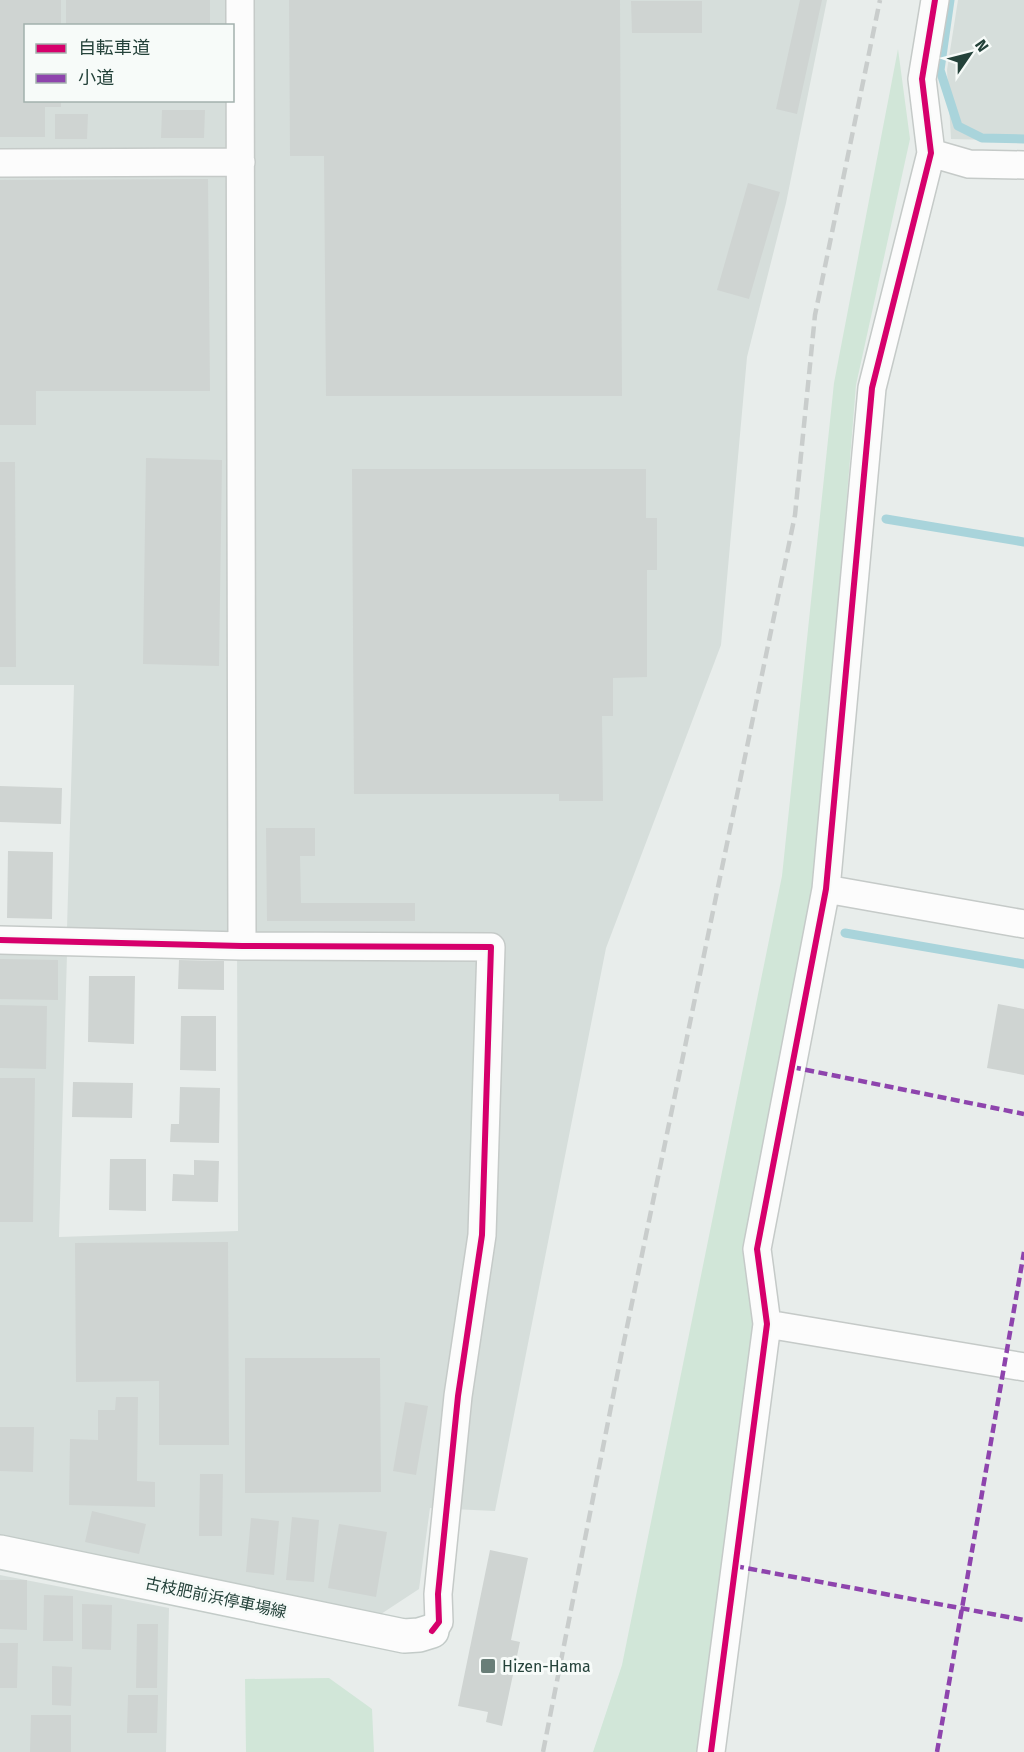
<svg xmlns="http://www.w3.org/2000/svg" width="1024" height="1752" font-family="'Fira Sans','Noto Sans JP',sans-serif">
<rect width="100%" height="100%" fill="#e8edeb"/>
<path fill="#d6dedb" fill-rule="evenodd" d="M0 0H827L786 203 747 357 721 645 606 948 495 1511 430 1508 419 1589 381 1614 0 1538V950L67 954 59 1237 238 1231 237 939 67 929 74 685H0ZM26 26H232V100H26Z
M958 0H1024V141L951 139 947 70Z
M0 1575 169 1608 166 1752H0Z"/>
<path fill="#d1e6d8" d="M898 49 910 139 856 385 814 902 759 1328 702 1752H593L622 1665 782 876 834 383Z
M329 1678 372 1709 374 1752H246L245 1679Z"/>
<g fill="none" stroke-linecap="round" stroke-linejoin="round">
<path stroke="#a9d4db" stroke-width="9" d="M950 0 940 70 958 126 982 138 1024 139
M886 519 1024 542
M845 933 1024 964"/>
</g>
<path fill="#cfd4d2" d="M0 0H61V26H26V100H61V107H45V137H0Z
M66 0H210V26H66Z
M289 0H620L622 396H326L324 156H290Z
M800 0H822L797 114 776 109Z
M631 1H702V33H632Z
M162 110H205L204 138H161Z
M55 114H88L87 139H55Z
M208 179 210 391H36V425H0V180Z
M748 183 780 192 749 299 717 290Z
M146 458 222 460 219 666 143 664Z
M0 462H15L16 667H0Z
M352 469H646V518H657V570H647V677L613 678V716H602L603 801H559V794H354Z
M0 786 62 788 61 824 0 822Z
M266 828H315V856H300L301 903H415V921H267Z
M8 851 53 852 52 919 7 918Z
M0 959 58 960V1000L0 999Z
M179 960 224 961V990L178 989Z
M89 976H135L134 1044 88 1042Z
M998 1004 1024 1009V1075L987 1068Z
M0 1005 47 1006 46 1069 0 1068Z
M181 1016H216V1071L180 1070Z
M0 1078H35L33 1222H0Z
M73 1082 133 1083 132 1118 72 1117Z
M180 1087 220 1088 219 1143 170 1142 171 1124H179Z
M110 1159H146V1211L109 1210Z
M194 1160 219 1161 218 1202 172 1201 173 1174 194 1175Z
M228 1242 229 1445H159V1381L76 1382 75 1243Z
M245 1358H380L381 1492 245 1493Z
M116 1397H138L137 1481 155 1482V1507L69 1505 70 1439 98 1440V1410H115Z
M405 1402 428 1406 416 1475 393 1471Z
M0 1427H34L33 1472 0 1471Z
M200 1474H223L222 1536H199Z
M92 1511 146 1524 139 1554 85 1542Z
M292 1517 319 1520 314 1582 286 1580Z
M251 1518 279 1521 274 1575 246 1572Z
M339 1524 387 1532 376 1597 328 1588Z
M490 1550 528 1558 511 1640 520 1642 502 1726 486 1722 488 1712 458 1706Z
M0 1580H27V1630L0 1629Z
M44 1595 73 1596V1641H43Z
M82 1604 112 1605 111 1650 82 1649Z
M137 1624H158L157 1688H136Z
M0 1643H18L17 1688H0Z
M52 1666 72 1667 71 1706 52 1705Z
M128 1695H158L157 1733H127Z
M31 1715H71V1752H30Z"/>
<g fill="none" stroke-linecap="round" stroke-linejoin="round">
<g stroke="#c5cac8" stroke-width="30">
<path id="street" d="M240 0 242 946
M931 153 969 164 1024 165
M0 163 241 162
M826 889 1024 924
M0 940 242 946 491 947 482 1235 458 1396 438 1594 439 1622 432 1631
M767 1324 1024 1367
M711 1752 767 1324 757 1249 826 889 872 388 931 153 922 79 935 0"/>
</g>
<g stroke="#c3cbc8" stroke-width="36">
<path id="secondary" d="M0 1552 404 1636 419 1635 432 1631"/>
</g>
<use href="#street" stroke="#fcfcfc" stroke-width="27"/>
<use href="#secondary" stroke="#fcfcfc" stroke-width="33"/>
<path stroke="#c9cdcc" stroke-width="4.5" stroke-dasharray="12 6" stroke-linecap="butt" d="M543 1752 621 1356 795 515 815 315 880 0"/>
<path stroke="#8e44ad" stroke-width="4.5" stroke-dasharray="9 4.5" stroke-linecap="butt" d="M792 1067 1024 1114
M735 1566 1024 1620
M937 1752 1024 1252"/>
<g stroke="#f7fbf9" stroke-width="10">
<path id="cycleway" d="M0 940 242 946 491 947 482 1235 458 1396 438 1594 439 1622 432 1631
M711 1752 767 1324 757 1249 826 889 872 388 931 153 922 79 935 0"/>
</g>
<use href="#cycleway" stroke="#d6006c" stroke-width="6"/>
</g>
<rect fill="#697e78" stroke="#f7fbf9" stroke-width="2" x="480" y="1658" width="16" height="16" rx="3"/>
<g text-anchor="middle" stroke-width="6" stroke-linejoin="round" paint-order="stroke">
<g font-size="16" fill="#24423a" stroke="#f7fbf9">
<text transform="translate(216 1597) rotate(12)" y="6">古枝肥前浜停車場線</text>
</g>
<g font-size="16" fill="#24423a" stroke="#f7fbf9" text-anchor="start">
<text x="502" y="1672">Hizen-Hama</text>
</g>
</g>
<rect x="24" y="24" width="210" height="78" fill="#f7fbf9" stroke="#a3b1ad" stroke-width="1.5"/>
<rect x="36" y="44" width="30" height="9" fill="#d6006c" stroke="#a3b1ad" stroke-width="1.5"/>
<text x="78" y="54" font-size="18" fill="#24423a">自転車道</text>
<rect x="36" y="74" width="30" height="9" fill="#8e44ad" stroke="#a3b1ad" stroke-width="1.5"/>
<text x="78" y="84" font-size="18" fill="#24423a">小道</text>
<g transform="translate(970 54) rotate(55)" stroke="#f7fbf9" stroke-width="4.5" paint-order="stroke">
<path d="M0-4.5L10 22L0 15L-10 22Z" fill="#24423a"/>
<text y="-9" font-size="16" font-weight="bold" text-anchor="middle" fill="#24423a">N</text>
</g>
</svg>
